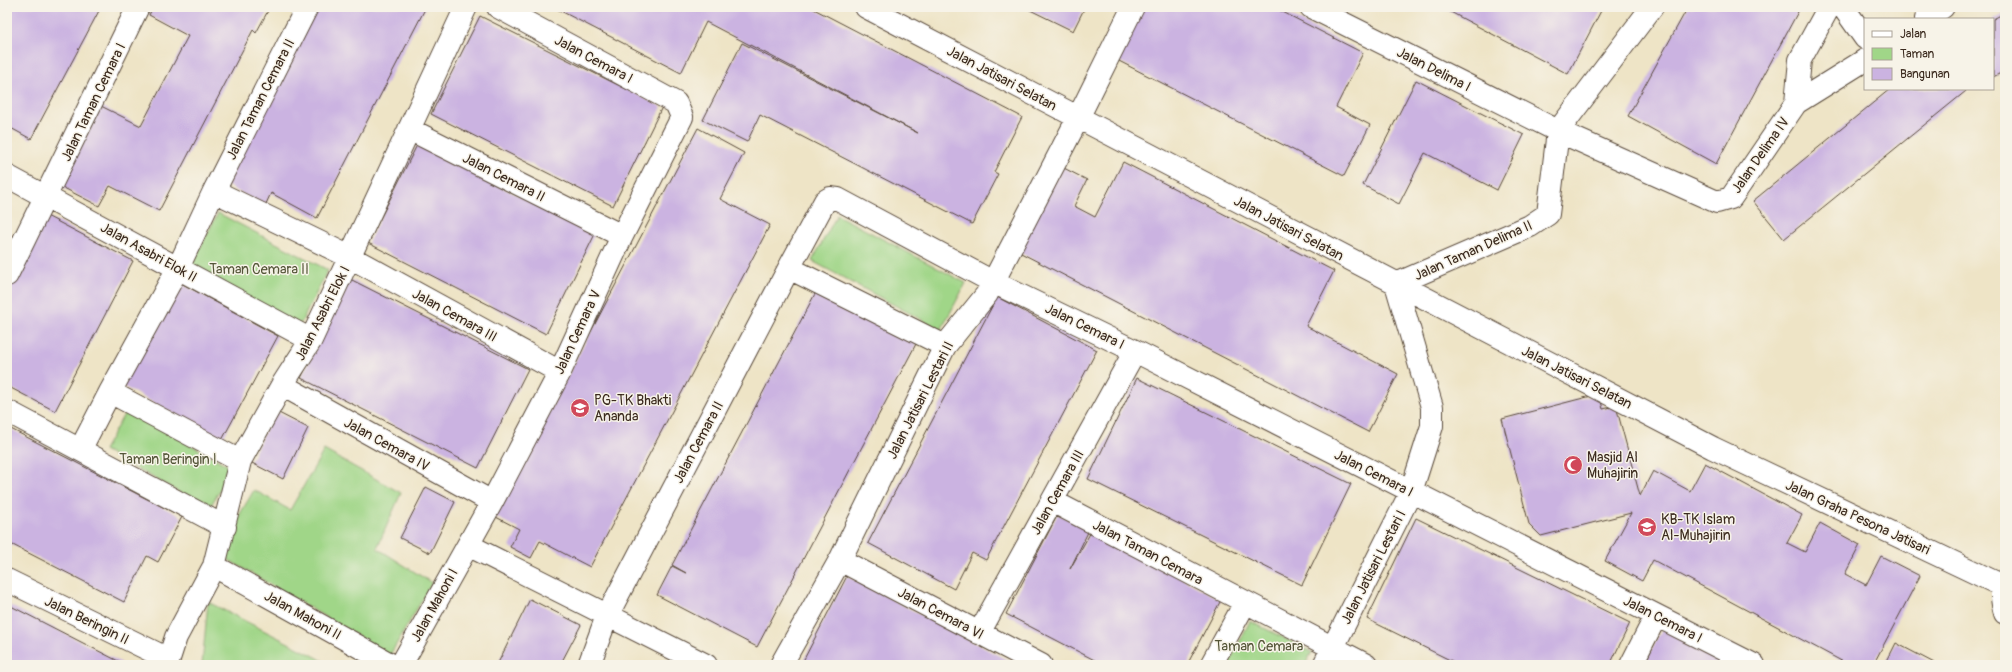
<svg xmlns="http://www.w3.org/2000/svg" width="2012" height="672" font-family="Pangolin,sans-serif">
<rect width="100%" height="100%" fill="#f7f3e8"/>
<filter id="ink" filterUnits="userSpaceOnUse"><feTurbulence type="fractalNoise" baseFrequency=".025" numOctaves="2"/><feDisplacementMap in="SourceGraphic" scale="8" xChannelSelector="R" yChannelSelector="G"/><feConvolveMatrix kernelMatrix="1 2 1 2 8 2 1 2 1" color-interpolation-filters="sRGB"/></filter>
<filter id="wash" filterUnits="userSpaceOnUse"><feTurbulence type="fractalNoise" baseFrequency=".012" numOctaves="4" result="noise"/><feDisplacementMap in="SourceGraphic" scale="16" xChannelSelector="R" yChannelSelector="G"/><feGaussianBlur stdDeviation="0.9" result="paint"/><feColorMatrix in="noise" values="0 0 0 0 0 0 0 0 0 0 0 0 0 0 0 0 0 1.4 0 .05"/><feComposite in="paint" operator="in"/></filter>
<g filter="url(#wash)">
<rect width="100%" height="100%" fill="#eee4c6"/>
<path fill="#a0d688" stroke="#6e8053" d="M218 213 328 270 300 325 190 268Z
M837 215 966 283 941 330 812 261Z
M127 409 232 468 209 509 104 450Z
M324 450 401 493 377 548 432 583 390 655 217 553 254 490 290 510Z
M208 602 318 658 329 665H202Z
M1250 621 1312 652 1305 665H1228Z"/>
<g id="blocks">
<path fill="#cbb3e1" d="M7 7H101L31 139 7 126Z
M153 7H270L256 33 253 30 159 211 110 186 99 206 60 186 101 106 141 126 188 36 149 15Z
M316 7H426L317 218 271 193 265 206 224 184Z
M553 7H810L1022 117 994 172 998 174 972 224 760 115 747 142 703 120 742 43 918 133 706 22 681 73Z
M1024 7H1085L1073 31Z
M1141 7H1273L1363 53 1336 107 1370 125 1344 176 1115 59Z
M1441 7H1603L1568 74Z
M1688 7H1738L1743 10 1744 7 1800 8 1716 164 1628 116Z
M2005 13V71L1993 77V19Z
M480 16 662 107 613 206 431 114Z
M1416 80 1524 135 1497 190 1425 153 1399 204 1363 185Z
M1890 89H1965L1966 91 1784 239 1753 201Z
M698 128 744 153 720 199 770 225 590 567 540 541 531 558 510 547 519 529 494 516Z
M417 145 595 234 546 334 368 243Z
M1123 162 1334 271 1306 326 1398 374 1368 432 1017 251 1060 166 1087 180 1074 206 1095 217Z
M43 214 133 261 55 411 7 386V282Z
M350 279 528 369 478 468 301 378Z
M177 281 278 336 222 440 117 383Z
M817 290 917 342 757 647 657 595 672 566 686 573 672 565Z
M997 297 1097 350 986 560 972 553 954 589 868 543Z
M1137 378 1351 484 1302 585 1088 479Z
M1599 394 1603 409 1616 406 1640 496 1653 471 1690 491 1705 463 1802 515 1787 543 1805 552 1820 523 1860 545 1845 574 1866 585 1881 556 1920 576 1873 665H1849L1653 560 1642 581 1605 561 1631 513 1541 536 1529 524 1502 419Z
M275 411 308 428 283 479 250 462Z
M7 427 182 517 158 562 147 556 124 602 7 542Z
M426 487 455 502 430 553 400 538Z
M1058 514 1089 530 1070 569 1092 530 1221 600 1187 665H1104L1006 614Z
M1416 518 1630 623 1610 665H1460L1367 619Z
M847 576 944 627 1017 665H801Z
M530 599 581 625 560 665H497Z
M7 604 122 663 120 665H7Z
M1663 627 1737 665H1644Z
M1896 643 1938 665H1885Z"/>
</g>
</g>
<g filter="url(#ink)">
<use href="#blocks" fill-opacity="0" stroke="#564637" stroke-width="1"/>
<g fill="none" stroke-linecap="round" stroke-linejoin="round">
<g stroke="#564637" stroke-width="24">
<path id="minor" d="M866 7 1713 448 2003 586
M1311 7 1558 131 1717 202 1731 198 1796 103 1865 60
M1843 7 1865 38
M1926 19 1943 7
M1796 103 1800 60 1829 7
M409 129 622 236
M7 176 311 340
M214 191 350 257 560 372
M7 275 138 7
M945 346 789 268 825 201 830 198 838 199 993 282 1135 351 1754 665
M282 385 492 502
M110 392 240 461
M7 411 225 527
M80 450 110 392 178 268 214 191 307 7
M1052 501 1366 665
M468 545 706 665
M840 560 1041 665
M214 566 392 665
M7 580 168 659
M2005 581C2000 591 2002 602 2005 613
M979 633 1135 351
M167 665 176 637 214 566 240 461 282 385 311 340 466 7
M401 665 492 502 560 372 622 236 682 117 676 103 498 7
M589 665 607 616 789 268
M781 665 840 560 945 346 987 294 1078 118 1133 7
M1211 665 1245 603
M1324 665 1411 492 1432 426V407L1396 284 1530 226 1548 214 1558 131 1652 7
M1631 665 1656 616"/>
</g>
<use href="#minor" stroke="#fff" stroke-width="22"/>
</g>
</g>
<defs>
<g id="school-disc" transform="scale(1)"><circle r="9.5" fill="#d1495b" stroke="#f7f3e8"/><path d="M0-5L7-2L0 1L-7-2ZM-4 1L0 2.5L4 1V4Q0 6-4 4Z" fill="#fff"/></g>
<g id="mosque-disc" transform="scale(1)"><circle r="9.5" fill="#d1495b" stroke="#f7f3e8"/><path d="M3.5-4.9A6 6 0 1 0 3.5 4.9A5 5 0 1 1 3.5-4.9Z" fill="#fff"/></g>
</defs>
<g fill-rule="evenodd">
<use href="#school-disc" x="580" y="408"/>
<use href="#mosque-disc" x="1573" y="465"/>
<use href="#school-disc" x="1647" y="527"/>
</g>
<g text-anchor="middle" stroke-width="3" stroke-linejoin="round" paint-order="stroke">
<g font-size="14" fill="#3b2a1e" stroke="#f7f3e8">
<text transform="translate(594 59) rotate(28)" y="5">Jalan Cemara I</text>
<text transform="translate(1434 69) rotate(27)" y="5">Jalan Delima I</text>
<text transform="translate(1002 78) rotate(28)" y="5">Jalan Jatisari Selatan</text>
<text transform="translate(260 99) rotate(-63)" y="5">Jalan Taman Cemara II</text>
<text transform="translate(93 102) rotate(-64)" y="5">Jalan Taman Cemara I</text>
<text transform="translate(1760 155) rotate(-55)" y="5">Jalan Delima IV</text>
<text transform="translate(504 177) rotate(27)" y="5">Jalan Cemara II</text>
<text transform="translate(1289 228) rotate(28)" y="5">Jalan Jatisari Selatan</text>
<text transform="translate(1473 250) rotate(-24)" y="5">Jalan Taman Delima II</text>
<text transform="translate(149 252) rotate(29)" y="5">Jalan Asabri Elok II</text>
<text transform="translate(322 313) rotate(-63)" y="5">Jalan Asabri Elok I</text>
<text transform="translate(455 315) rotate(29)" y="5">Jalan Cemara III</text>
<text transform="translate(1085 326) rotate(26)" y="5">Jalan Cemara I</text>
<text transform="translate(577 332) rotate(-65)" y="5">Jalan Cemara V</text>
<text transform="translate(1577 377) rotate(27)" y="5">Jalan Jatisari Selatan</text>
<text transform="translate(920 400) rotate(-63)" y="5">Jalan Jatisari Lestari II</text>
<text transform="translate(698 442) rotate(-62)" y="5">Jalan Cemara II</text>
<text transform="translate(387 444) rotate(29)" y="5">Jalan Cemara IV</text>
<text transform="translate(1374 473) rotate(27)" y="5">Jalan Cemara I</text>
<text transform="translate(1057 492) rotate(-61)" y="5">Jalan Cemara III</text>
<text transform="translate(1858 517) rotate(25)" y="5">Jalan Graha Pesona Jatisari</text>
<text transform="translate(1148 552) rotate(28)" y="5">Jalan Taman Cemara</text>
<text transform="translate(1373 567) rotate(-63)" y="5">Jalan Jatisari Lestari I</text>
<text transform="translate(434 605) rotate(-61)" y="5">Jalan Mahoni I</text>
<text transform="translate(941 613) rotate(28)" y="5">Jalan Cemara VI</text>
<text transform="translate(303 615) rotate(29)" y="5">Jalan Mahoni II</text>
<text transform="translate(1663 619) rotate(27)" y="5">Jalan Cemara I</text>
<text transform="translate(87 620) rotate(26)" y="5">Jalan Beringin II</text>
</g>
<g font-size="14" fill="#545538" stroke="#f7f3e8">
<text x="259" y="274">Taman Cemara II</text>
<text x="168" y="464">Taman Beringin I</text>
<text x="1259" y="651">Taman Cemara</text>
</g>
<g font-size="14" fill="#3b2a1e" stroke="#f7f3e8" text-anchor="start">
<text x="594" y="405">PG-TK Bhakti<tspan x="594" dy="16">Ananda</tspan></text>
<text x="1587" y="462">Masjid Al<tspan x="1587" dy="16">Muhajirin</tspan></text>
<text x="1661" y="524">KB-TK Islam<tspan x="1661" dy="16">Al-Muhajirin</tspan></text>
</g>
</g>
<rect width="2012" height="672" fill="none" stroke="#f7f3e8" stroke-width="24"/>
<rect x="1864" y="18" width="130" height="72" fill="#f7f3e8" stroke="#aca397"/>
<rect x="1872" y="31" width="20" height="6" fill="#ffffff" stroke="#aca397"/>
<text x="1900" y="38" font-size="12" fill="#3b2a1e">Jalan</text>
<rect x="1872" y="48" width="20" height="12" fill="#a0d688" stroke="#aca397"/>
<text x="1900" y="58" font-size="12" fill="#3b2a1e">Taman</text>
<rect x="1872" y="68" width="20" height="12" fill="#cbb3e1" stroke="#aca397"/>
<text x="1900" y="78" font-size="12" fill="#3b2a1e">Bangunan</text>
</svg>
